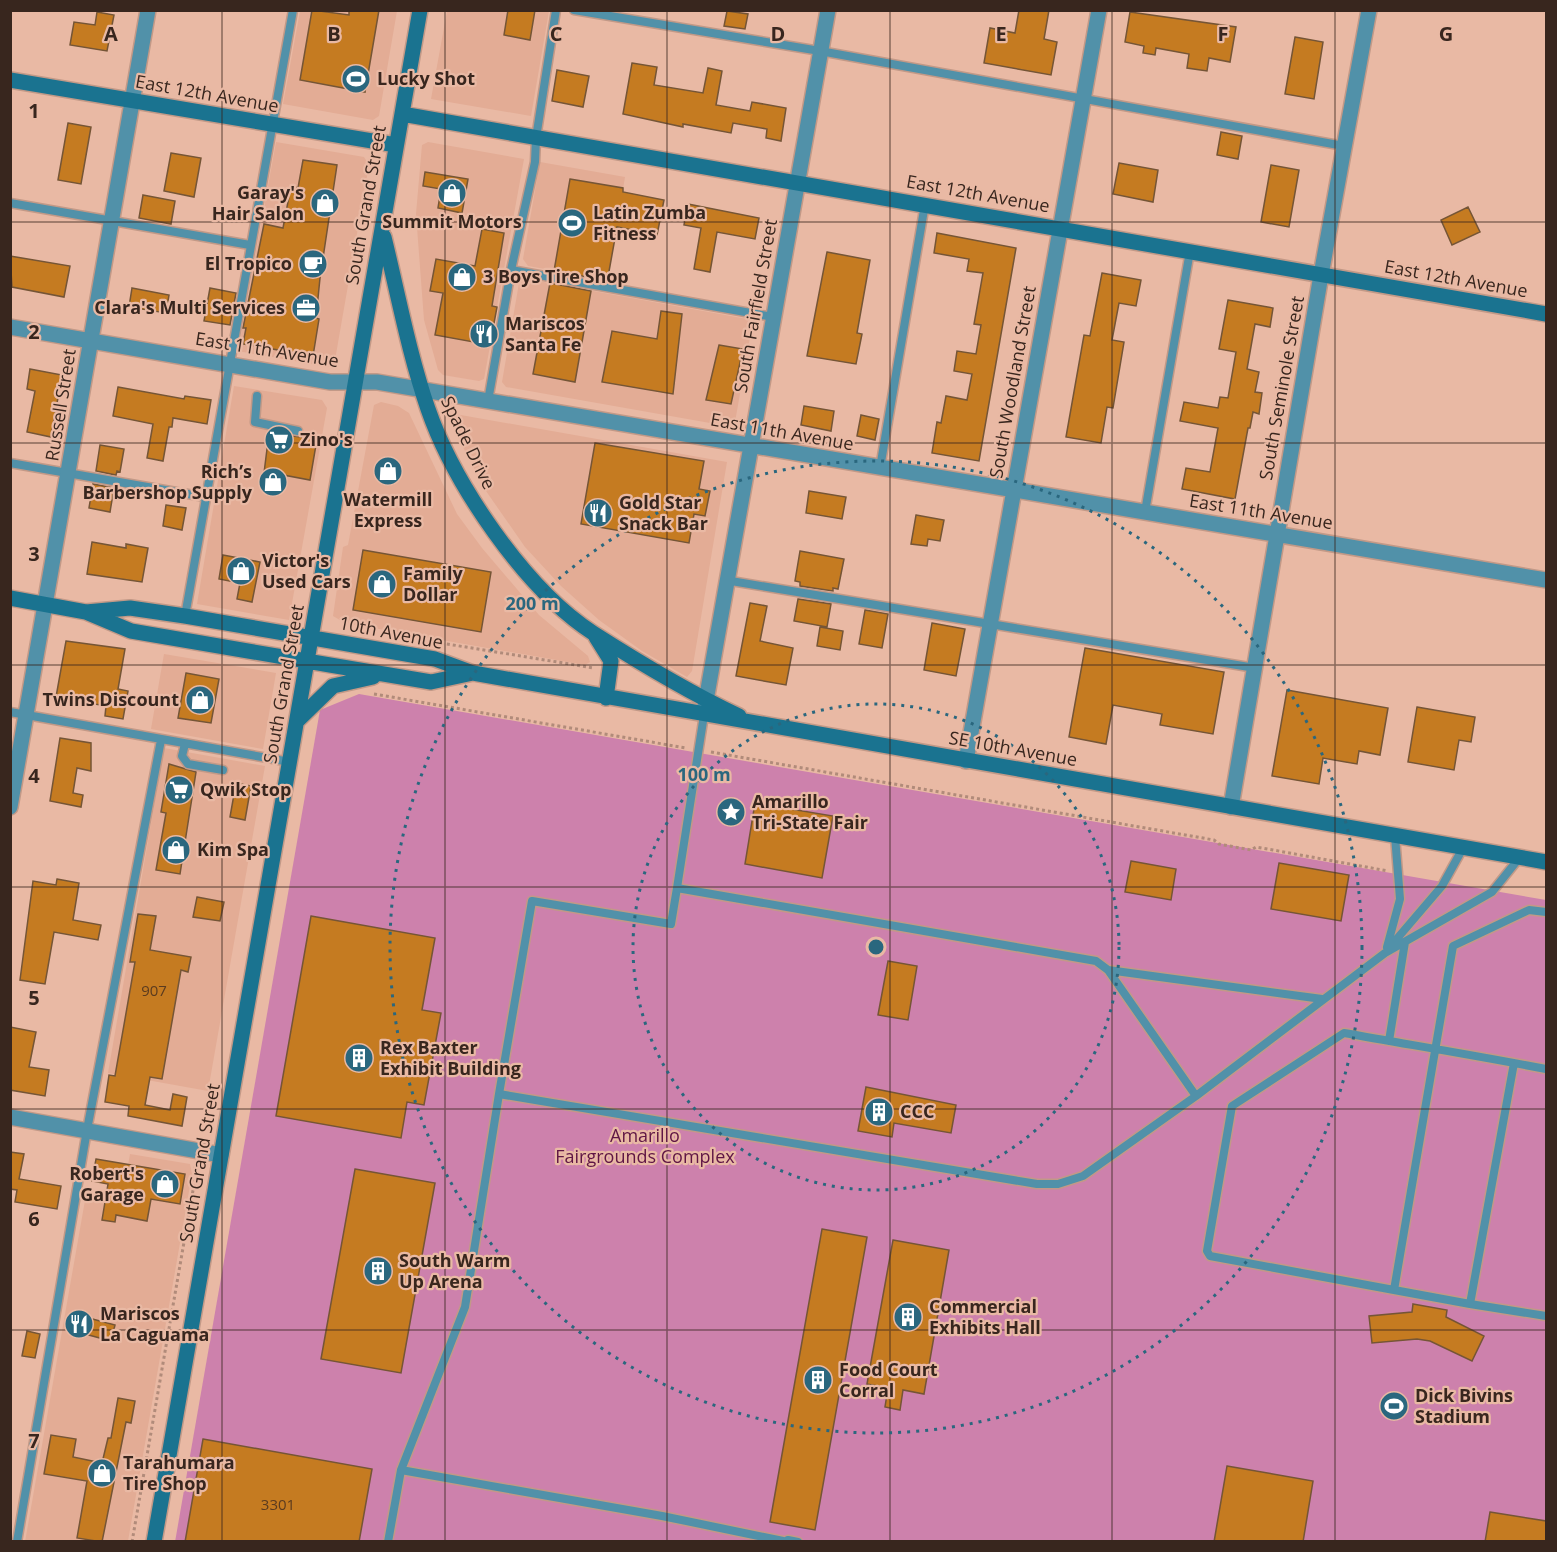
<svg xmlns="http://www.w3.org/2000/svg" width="1557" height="1552" font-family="'Open Sans',sans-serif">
<rect width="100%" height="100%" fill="#e9b9a4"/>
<path fill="#e3ac95" d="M300 11H397L379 116 373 120 283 104Z
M447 11H549L531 116 431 99Z
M276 142 364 157 369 165 335 360 328 367 238 351Z
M428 142 524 159 484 379 479 381 443 375 438 370 424 320 416 214 422 145Z
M540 162 625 177 608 280 528 266 523 259Z
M527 279 753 320 735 422 727 426 506 387 502 382 519 283Z
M234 386 322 400 327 408 289 620 197 604Z
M381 402 398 406 409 413 457 514 482 548 539 615 588 656 590 662 585 665 345 623 333 616 343 547 348 545 374 405Z
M455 414 727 462 692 671 687 677 642 651 599 620 561 586 525 547 486 491 468 457 448 416Z
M164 654 276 673 263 749 151 729Z
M164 748 265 766 208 1091 108 1073Z
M130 1154 190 1164 192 1174 128 1541 25 1542 87 1189 123 1195Z"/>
<path fill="#cd81ac" d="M359 694 1546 900V1541L175 1542 320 710Z"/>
<path fill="#c57b21" stroke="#755536" stroke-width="1.5" d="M312 10 349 15V10H379L365 92 300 80Z
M508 10H535L530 40 504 35Z
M1019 10H1049L1044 39 1057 42 1051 75 984 63 990 28 1015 33Z
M727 11 748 14 745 29 724 26Z
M97 12 114 15 107 51 70 45 74 22 95 25Z
M1130 12 1236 27 1230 62 1209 58 1207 71 1187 68 1189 54 1156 48 1155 55 1143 53 1144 46 1125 42Z
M1295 37 1323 42 1314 99 1285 94Z
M632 63 657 67 654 85 703 93 708 68 722 71 716 105 750 111 752 102 786 108 781 141 766 138 767 129 733 123 731 133 683 124V127L623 114Z
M557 70 589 76 583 107 552 101Z
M68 123 91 127 81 184 58 180Z
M1221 132 1242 136 1238 159 1217 155Z
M171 153 201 158 194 197 164 191Z
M303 160 337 165 320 278 316 318 319 319 313 356 243 344 246 328H243L264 224 283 228 291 186 298 188Z
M1119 163 1158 170 1153 202 1113 194Z
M1271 165 1299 170 1289 227 1261 222Z
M425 172 468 179 462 213 438 208 441 189 423 186Z
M570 179 623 188V192L664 200 657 235 617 227 608 277 594 274 593 278 554 271Z
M143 195 175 201 171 224 139 218Z
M688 204 759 218 755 239 717 232 710 272 694 269 701 228 684 225Z
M1468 207 1480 232 1452 245 1441 220Z
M482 229 504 233 492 306 497 307 490 345 435 335 443 293 430 291 436 259 475 266Z
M937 233 1016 248 979 461 932 453 937 422 941 423 946 396 967 400 972 374 954 371 957 351 976 354 981 325 974 324 983 273 967 271 969 259 934 253Z
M827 252 870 260 857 333 862 334 856 364 807 356Z
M10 256 70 266 64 297 12 287Z
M1102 273 1141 280 1136 306 1119 303 1112 340 1124 342 1113 408 1107 407 1101 443 1066 437 1084 335 1090 336Z
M550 283 591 291 575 382 533 374Z
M132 288 169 295 166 313 129 307Z
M210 288 236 293 230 325 204 321Z
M1228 300 1273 308 1270 327 1255 324 1247 369 1259 372 1255 392 1262 393 1259 414 1253 412 1250 428H1248L1235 499 1182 489 1186 468 1210 472 1218 428 1180 421 1184 402 1218 408 1220 397 1228 398 1236 352 1219 349Z
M661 311 682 314 673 394 602 382 612 331 657 339Z
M719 345 743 349 731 404 706 400Z
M30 369 62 375 51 437 27 432 35 391 27 389Z
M118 387 184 399 185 396 211 400 207 424 173 418 172 427H169L163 461 147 458 153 424 113 416Z
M804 406 834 411 831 431 801 425Z
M861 415 879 419 875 440 857 436Z
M269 433 317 439 310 480 283 475 281 491 262 489Z
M595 443 704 461 699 489 710 491 705 516 694 514 689 543 581 524Z
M100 445 124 449 120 472 117 471 116 475 96 471Z
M93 484 114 488 110 512 89 508Z
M809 491 846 497 842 519 806 513Z
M166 505 186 508 182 530 163 526Z
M916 515 944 520 940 541 928 539 927 546 911 544Z
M92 542 126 548V544L148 548 142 582 87 574Z
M363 550 491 572 481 632 353 610Z
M800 551 844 559 838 589 833 588V591L800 586V582L795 581Z
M223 555 260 562 252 602 237 599 240 583 219 579Z
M798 599 831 604 827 627 794 621Z
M750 603 767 606 760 641 793 648 786 685 736 676Z
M865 610 888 614 882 648 859 644Z
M932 623 965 629 956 676 924 670Z
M820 627 843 631 840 650 817 646Z
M66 641 125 649 118 689 128 691 123 719 105 716 106 706 56 697Z
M1085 648 1224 672 1213 734 1160 725 1162 714 1113 705 1106 744 1069 737Z
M186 673 219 679 211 723 178 718Z
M1287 690 1388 708 1380 755 1359 751 1357 764 1323 758 1319 784 1272 776Z
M1417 707 1475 717 1471 742 1459 740 1454 770 1408 762Z
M60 738 91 743V771L77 768 73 793 83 795 81 807 50 801Z
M169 764 196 772 180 874 156 870 166 813 161 812Z
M236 783 251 786 245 820 230 817Z
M755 803 833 816 822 878 745 864Z
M1131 861 1176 869 1171 900 1125 892Z
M1279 863 1349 875 1341 921 1271 909Z
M57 879 79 883 73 920 101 925 98 940 54 932 45 984 20 980 33 881 56 885Z
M197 897 224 902 220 921 193 917Z
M138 914 156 916 150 950 191 957 188 972 181 970 162 1079 150 1077 145 1105 170 1110 173 1094 187 1097 182 1126 128 1116 129 1106 105 1102 109 1075 115 1076 135 962H130Z
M311 916 435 938 422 1010 441 1013 424 1105 407 1102 401 1138 276 1116Z
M888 961 917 966 908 1020 878 1015Z
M10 1027 36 1032 29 1067 49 1070 45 1096 10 1090Z
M866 1087 956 1105 951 1133 894 1123 892 1137 858 1131Z
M10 1152 24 1154 19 1179 61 1186 57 1209 15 1202 17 1190 10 1189Z
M96 1159 185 1174 180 1204 151 1199 147 1221 116 1215 115 1222 102 1220 108 1184 92 1181Z
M355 1169 435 1183 401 1373 321 1359Z
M822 1229 867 1237 815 1530 770 1522Z
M893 1240 949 1250 924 1394 903 1390 900 1410 885 1407 888 1388 867 1384Z
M1413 1304 1447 1310 1446 1317 1484 1336 1472 1361 1430 1341 1417 1339 1372 1343 1369 1316 1412 1312Z
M85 1317 115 1325 111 1341 81 1333Z
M27 1331 40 1334 35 1358 22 1356Z
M118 1398 135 1401 131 1423 126 1422 102 1542 77 1538 87 1481 44 1474 51 1435 76 1439 73 1457 102 1463 108 1438H111Z
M203 1439 372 1469 359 1542H185Z
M1227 1466 1313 1481 1303 1542H1214Z
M1490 1512 1546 1521V1542H1485Z"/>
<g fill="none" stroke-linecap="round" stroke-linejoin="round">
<g stroke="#c29987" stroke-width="11">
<path id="lane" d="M574 10 820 51 1344 146
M10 203 250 245
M511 270 773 317
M257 396 255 422 298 431
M488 401 511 270 535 162 536 138 556 10
M10 463 205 497
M880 468 925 204
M1145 512 1190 251
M725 580 1255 668
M185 616 293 10
M10 712 290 762
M704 715 677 888 1096 961 1108 970 1196 1096 1385 953 1492 892 1520 857
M185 744 182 756 188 764 223 770
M1546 912 1529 910 1453 946 1394 1290 1210 1256 1207 1251 1232 1106 1344 1033C1411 1045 1479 1056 1546 1069
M1387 947 1400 899 1395 836
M1389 948 1442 886 1463 848
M1108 970 1322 999
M1389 1041 1405 942
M1514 1063 1470 1304 1546 1316
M499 1094 532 901 671 924 677 888
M1394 1290 1470 1304
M401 1470 662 1516 788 1542
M788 1540 798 1542
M17 1542 87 1130 161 740
M388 1542 401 1470 465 1307 499 1094 1037 1184H1058L1083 1176 1196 1096"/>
</g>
<g stroke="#c29987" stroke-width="18">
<path id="street" d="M10 327 330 382H377L1546 580
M704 712 828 10
M966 761 1099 10
M10 807 148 10
M1231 807 1321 275 1369 10
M10 1117 221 1155"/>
</g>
<g stroke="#c29987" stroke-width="18">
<path id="secondary" d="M10 80 396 145
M402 114 1546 314
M384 237C398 294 409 354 428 409 454 484 525 589 593 633 640 663 688 692 739 716
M10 598 86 612 131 631 330 665 431 682 473 673
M86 612 130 608 185 616 435 659 473 673 1546 862
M596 637 611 661 606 698
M298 720 333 686 373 677
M154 1542 420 10"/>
</g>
<path stroke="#b18b7a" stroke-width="3" stroke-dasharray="3 3" stroke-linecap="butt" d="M435 642 594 668
M374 694 686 748
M711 752 1214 840 1219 844 1251 850 1256 847 1273 850 1388 871
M132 1542 196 1173 195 1166"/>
<use href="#lane" stroke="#5191a9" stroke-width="8"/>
<use href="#street" stroke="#5191a9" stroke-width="15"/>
<use href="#secondary" stroke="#1a7390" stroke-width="15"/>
</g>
<path fill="none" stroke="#38261e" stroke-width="1.5" stroke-opacity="0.55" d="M222 10V1542M445 10V1542M667 10V1542M890 10V1542M1112 10V1542M1335 10V1542M10 222H1546M10 443H1546M10 665H1546M10 887H1546M10 1109H1546M10 1330H1546"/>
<g fill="none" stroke="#2a677e" stroke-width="3" stroke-dasharray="3 6">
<circle cx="876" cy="947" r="243"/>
<circle cx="876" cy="947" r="486"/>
</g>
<defs>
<g id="stadium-disc" transform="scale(1.5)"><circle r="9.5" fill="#2a677e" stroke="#e9b9a4"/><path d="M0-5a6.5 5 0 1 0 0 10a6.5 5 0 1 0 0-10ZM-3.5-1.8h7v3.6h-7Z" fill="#fff"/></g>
<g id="shop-disc" transform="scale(1.5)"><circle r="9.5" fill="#2a677e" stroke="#e9b9a4"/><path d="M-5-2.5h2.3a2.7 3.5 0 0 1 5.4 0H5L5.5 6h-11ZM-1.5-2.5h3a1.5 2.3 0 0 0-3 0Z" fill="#fff"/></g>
<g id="cafe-disc" transform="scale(1.5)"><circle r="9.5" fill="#2a677e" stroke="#e9b9a4"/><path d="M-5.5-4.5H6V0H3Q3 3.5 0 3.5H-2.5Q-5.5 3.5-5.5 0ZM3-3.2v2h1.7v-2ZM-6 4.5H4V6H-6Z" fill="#fff"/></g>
<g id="office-disc" transform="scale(1.5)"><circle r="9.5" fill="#2a677e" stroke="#e9b9a4"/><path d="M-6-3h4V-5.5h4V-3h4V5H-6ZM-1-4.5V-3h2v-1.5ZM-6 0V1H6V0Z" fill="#fff"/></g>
<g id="restaurant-disc" transform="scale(1.5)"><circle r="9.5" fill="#2a677e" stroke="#e9b9a4"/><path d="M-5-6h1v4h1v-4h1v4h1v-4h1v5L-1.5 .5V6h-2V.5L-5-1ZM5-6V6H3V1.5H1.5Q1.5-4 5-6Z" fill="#fff"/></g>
<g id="supermarket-disc" transform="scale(1.5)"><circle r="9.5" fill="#2a677e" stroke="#e9b9a4"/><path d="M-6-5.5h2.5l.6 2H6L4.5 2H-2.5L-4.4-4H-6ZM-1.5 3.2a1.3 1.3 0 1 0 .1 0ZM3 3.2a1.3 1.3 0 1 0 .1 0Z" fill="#fff"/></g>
<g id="sight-disc" transform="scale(1.5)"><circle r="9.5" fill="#2a677e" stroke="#e9b9a4"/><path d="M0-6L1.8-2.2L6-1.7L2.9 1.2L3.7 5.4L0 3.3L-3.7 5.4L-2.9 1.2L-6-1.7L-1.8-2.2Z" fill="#fff"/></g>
<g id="building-disc" transform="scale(1.5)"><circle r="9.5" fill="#2a677e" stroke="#e9b9a4"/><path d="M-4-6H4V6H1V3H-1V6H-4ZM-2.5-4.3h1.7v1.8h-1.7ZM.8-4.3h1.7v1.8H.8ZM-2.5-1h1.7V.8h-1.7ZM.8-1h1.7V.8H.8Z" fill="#fff"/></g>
</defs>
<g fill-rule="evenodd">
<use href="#stadium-disc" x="356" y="79"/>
<use href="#shop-disc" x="452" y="193"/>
<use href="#shop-disc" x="325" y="203"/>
<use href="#stadium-disc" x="572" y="223"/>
<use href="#cafe-disc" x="313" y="264"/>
<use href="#shop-disc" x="462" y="277"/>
<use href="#office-disc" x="306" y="308"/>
<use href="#restaurant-disc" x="484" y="334"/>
<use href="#supermarket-disc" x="279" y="440"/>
<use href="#shop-disc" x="388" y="471"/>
<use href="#shop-disc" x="273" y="482"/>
<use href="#restaurant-disc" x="598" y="513"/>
<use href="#shop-disc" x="241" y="571"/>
<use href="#shop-disc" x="382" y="584"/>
<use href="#shop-disc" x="200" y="700"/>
<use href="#supermarket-disc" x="179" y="790"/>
<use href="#sight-disc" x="731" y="812"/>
<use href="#shop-disc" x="176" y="850"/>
<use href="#building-disc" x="359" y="1058"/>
<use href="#building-disc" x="879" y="1112"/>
<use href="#shop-disc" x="165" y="1184"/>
<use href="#building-disc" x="378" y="1271"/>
<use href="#building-disc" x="908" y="1317"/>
<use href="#restaurant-disc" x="79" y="1324"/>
<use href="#building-disc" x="818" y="1380"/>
<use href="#stadium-disc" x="1394" y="1406"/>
<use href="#shop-disc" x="102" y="1473"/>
</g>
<g text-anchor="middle" stroke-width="4.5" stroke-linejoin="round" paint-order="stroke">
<g font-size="15" fill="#5b3b1f">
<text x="154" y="996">907</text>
<text x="278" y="1510">3301</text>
</g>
<g font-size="18" font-weight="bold" fill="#38261e" stroke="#e9b9a4" text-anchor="start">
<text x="377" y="85">Lucky Shot</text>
<text x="304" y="199" text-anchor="end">Garay's<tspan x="304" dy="21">Hair Salon</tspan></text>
<text x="593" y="219">Latin Zumba<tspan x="593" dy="21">Fitness</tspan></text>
<text x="452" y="228" text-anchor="middle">Summit Motors</text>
<text x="292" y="270" text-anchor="end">El Tropico</text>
<text x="483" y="283">3 Boys Tire Shop</text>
<text x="285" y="314" text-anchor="end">Clara's Multi Services</text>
<text x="505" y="330">Mariscos<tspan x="505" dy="21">Santa Fe</tspan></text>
<text x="300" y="446">Zino's</text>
<text x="252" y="478" text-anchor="end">Rich’s<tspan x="252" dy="21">Barbershop Supply</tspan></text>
<text x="388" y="506" text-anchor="middle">Watermill<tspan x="388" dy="21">Express</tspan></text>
<text x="619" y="509">Gold Star<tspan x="619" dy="21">Snack Bar</tspan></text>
<text x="262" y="567">Victor's<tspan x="262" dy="21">Used Cars</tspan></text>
<text x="403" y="580">Family<tspan x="403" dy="21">Dollar</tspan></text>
<text x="179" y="706" text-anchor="end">Twins Discount</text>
<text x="200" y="796">Qwik Stop</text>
<text x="752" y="808">Amarillo<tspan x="752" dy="21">Tri-State Fair</tspan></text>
<text x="197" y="856">Kim Spa</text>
<text x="380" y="1054">Rex Baxter<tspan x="380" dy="21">Exhibit Building</tspan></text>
<text x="900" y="1118">CCC</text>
<text x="144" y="1180" text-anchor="end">Robert's<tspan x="144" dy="21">Garage</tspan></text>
<text x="399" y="1267">South Warm<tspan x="399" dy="21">Up Arena</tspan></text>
<text x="929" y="1313">Commercial<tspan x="929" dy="21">Exhibits Hall</tspan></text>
<text x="100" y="1320">Mariscos<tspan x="100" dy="21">La Caguama</tspan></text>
<text x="839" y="1376">Food Court<tspan x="839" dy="21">Corral</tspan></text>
<text x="1415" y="1402">Dick Bivins<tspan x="1415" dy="21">Stadium</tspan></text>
<text x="123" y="1469">Tarahumara<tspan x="123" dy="21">Tire Shop</tspan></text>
</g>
<g font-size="18" fill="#38261e" stroke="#e9b9a4">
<text transform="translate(207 94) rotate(10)" y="6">East 12th Avenue</text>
<text transform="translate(978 194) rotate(10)" y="6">East 12th Avenue</text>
<text transform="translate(366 205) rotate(-80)" y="6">South Grand Street</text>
<text transform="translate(1456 279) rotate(10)" y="6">East 12th Avenue</text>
<text transform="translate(756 306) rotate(-80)" y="6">South Fairfield Street</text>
<text transform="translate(267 350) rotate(9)" y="6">East 11th Avenue</text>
<text transform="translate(1013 382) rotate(-80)" y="6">South Woodland Street</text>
<text transform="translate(1282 388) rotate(-80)" y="6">South Seminole Street</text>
<text transform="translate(61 405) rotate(-81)" y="6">Russell Street</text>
<text transform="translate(782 432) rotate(10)" y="6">East 11th Avenue</text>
<text transform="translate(468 443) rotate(64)" y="6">Spade Drive</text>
<text transform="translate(1261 512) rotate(9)" y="6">East 11th Avenue</text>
<text transform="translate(391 633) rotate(11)" y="6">10th Avenue</text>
<text transform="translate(284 684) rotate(-80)" y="6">South Grand Street</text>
<text transform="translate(1013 749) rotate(10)" y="6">SE 10th Avenue</text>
<text transform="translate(200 1163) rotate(-80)" y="6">South Grand Street</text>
</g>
<g font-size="18" fill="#5f1545" stroke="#e9b9a4">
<text x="645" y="1142">Amarillo<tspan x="645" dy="21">Fairgrounds Complex</tspan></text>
</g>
</g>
<g font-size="20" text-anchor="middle" font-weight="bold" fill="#38261e" stroke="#e9b9a4" stroke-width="4.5" stroke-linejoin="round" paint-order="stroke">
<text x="111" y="41">A</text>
<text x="334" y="41">B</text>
<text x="556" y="41">C</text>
<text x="778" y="41">D</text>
<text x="1001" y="41">E</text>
<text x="1223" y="41">F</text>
<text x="1446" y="41">G</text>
<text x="34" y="118">1</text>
<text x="34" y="339">2</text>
<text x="34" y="561">3</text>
<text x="34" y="783">4</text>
<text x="34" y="1005">5</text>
<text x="34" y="1226">6</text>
<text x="34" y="1448">7</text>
</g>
<circle cx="876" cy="947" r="9" fill="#2a677e" stroke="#e9b9a4" stroke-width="3"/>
<g font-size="18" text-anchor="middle" font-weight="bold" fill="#2a677e" stroke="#e9b9a4" stroke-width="4.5" stroke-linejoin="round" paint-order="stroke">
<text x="532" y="610">200 m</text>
<text x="704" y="781">100 m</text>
</g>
<rect width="1557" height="1552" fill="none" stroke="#38261e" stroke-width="24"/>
</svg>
